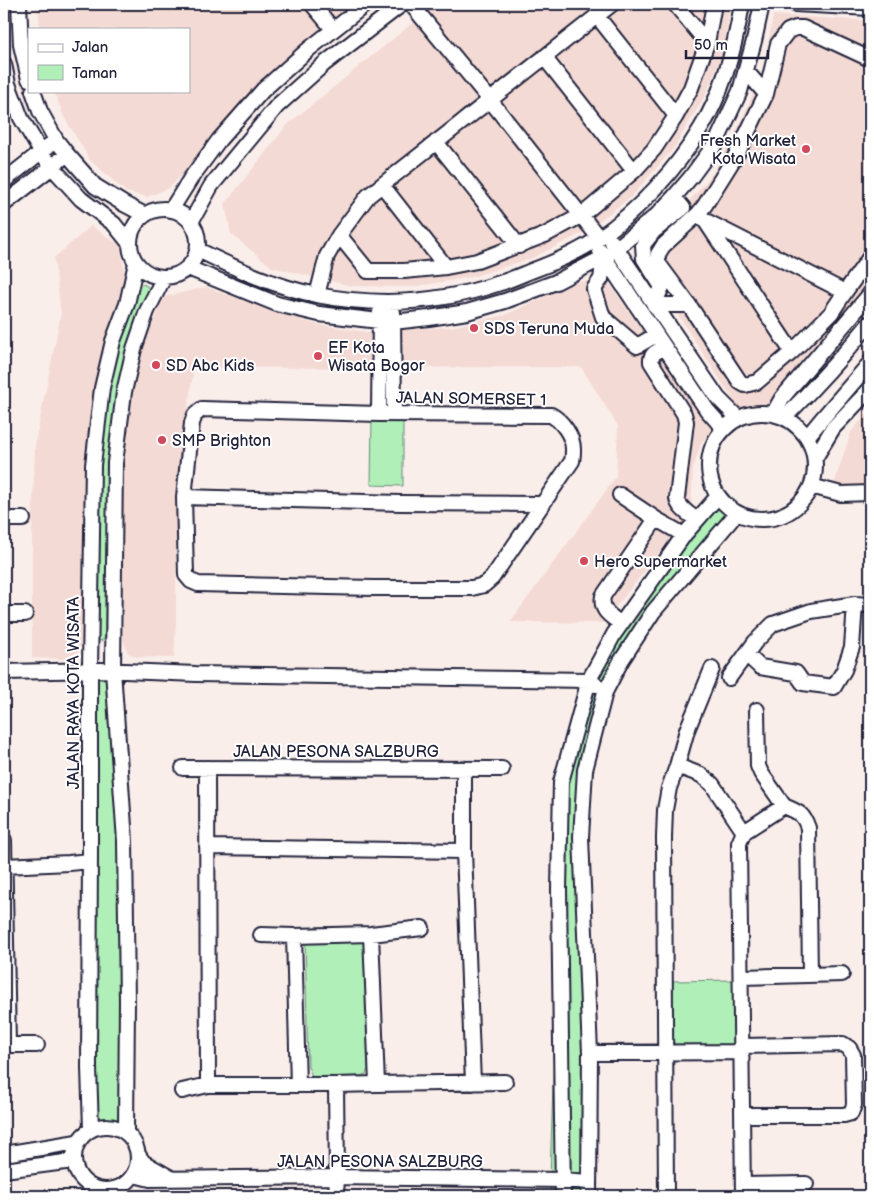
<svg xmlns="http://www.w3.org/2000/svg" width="874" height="1200" font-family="'Balsamiq Sans',sans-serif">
<rect width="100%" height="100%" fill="#faeeeb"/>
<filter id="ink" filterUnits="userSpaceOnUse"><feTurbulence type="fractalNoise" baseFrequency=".02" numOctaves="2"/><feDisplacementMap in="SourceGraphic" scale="10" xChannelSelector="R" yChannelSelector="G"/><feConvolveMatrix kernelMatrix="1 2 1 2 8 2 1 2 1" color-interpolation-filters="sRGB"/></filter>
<g filter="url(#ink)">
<path fill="#f4dad4" d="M38 4H356L282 64 190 167 169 188 147 197 126 192 90 160 64 117 54 91H189V29H40Z
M436 4H731L723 52 705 96 673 149 631 197 583 233 532 258 472 277 412 287 351 286 272 267 231 234 225 204 287 125Z
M773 15 870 21V293L792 383 768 404 744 413 733 399 654 279 648 257 649 243 673 220 713 173 740 124 764 69Z
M91 226 120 245 125 276 115 311 98 375 87 440 84 640 78 652 66 659 32 658V530L35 444 61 313 54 258Z
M600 279 611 286 715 433 702 441 693 469 691 513 603 623 510 622 616 477 618 426 581 367 194 368 176 483V624L174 658 136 657 128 653 123 640V487L130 401 143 347 164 297 206 287 255 305 314 324 367 332 451 327 505 315 578 282Z
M870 410V491L832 490 851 432Z"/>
<path fill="#b0efb7" stroke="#698879" d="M143 284 147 286 149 289 118 388 107 464 108 574 105 599V638L101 641 97 639 98 464 107 388 120 340 139 287Z
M372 417H403V486L371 485Z
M718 496 726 506 737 513 621 661 585 770 590 1196H551L550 1180 559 890 561 782 589 680Z
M90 670H113L125 841 126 1132C113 1125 105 1124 91 1129Z
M361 926 365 930 368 938V1069L366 1074 361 1076 314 1077 311 1074 308 1067 305 938 308 931 314 927Z
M736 980 738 1040 734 1044 727 1046 680 1047 675 1045 672 1039 673 981Z
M81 1179C95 1190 103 1192 120 1187L116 1196H81Z"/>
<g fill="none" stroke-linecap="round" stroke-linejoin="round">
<g stroke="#22223b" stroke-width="18">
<path id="minor" d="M19 4 21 45 29 79
M312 4 333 29
M411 4 490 100 599 238
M675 4 707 43
M795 4 870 8
M597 16 676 116
M544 57 634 171
M870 59 803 28H796L788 31 778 44 766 94 738 152 705 205 698 214 663 246 658 254V263L689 305 740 382 745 385 757 382 792 352 831 313 845 292 870 257
M4 64 8 84 21 118 41 152 52 167 81 199 114 224 130 244
M746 71 766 94
M33 91 40 111 56 140 67 154 95 186 124 204 145 215
M436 142 519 246
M4 181 56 140
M382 185 446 267
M674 197 683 208 654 231 643 245 644 259 662 287 654 305H689
M4 204 52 167 67 154
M130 243a34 34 0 1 1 68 0a34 34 0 1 1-68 0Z
M171 210 191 178 219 140 263 90 309 49 366 4
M698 214 706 221 845 292
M191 222 211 186 277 106 324 64 402 4
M706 222 792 352
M339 235 368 271H404L446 267 477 261 545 235 582 215 634 171 654 149 676 116 691 88 707 43 714 4
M612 242 718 398 738 418
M198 250C237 269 275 287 317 295 378 307 441 303 500 283 510 280 521 275 531 271 553 263 580 251 599 238 639 210 676 170 701 128 724 91 735 47 742 4
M600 251 707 410 724 429
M604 257 601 279 594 289 603 317 637 346 656 335
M188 268 277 304 319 314 379 321 393 322 429 318 467 312 505 301 556 282 604 257 617 248 656 216 674 197 691 177 716 143 740 91 754 41 762 4
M317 295 327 256 339 235 368 196 612 4
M393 312 394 414
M664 348C658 351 650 353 651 362L684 414 686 422 677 498C678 508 689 514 697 520
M202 409 379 414 551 415C562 421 573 436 573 449 573 453 573 457 572 461L492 578 484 585 472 588H374L198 584 191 581 186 575 184 497 192 423 195 415Z
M709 466a53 53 0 1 1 106 0a53 53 0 1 1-106 0Z
M379 414 380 312
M773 414 782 398 870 294
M785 417C815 387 843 356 870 323
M807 437 821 420 870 363
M815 458 833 428 870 389
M811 486 841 494 870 493
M620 495 656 519 684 535
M184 497 400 503 543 504
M4 519H23
M4 614H25
M621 624C611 616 600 611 603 596L656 519
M746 654 760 667 796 673 803 683 834 687 844 670 852 647 855 604
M4 672 101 670 196 674 589 680 596 685
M729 678 755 642 773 624 811 611 855 604 870 605
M757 710 758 766 761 773 784 806
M677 766 701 775 712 784 744 832
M183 768 502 769
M207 768 208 1085
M464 769V851L473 1083
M4 840 8 1045
M207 847 464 851
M4 866 69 863 90 861
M371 934 377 1084
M261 935 294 936 371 934 422 928
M294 936 298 1085
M741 977 842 974
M4 1045H37
M742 1046 843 1044 849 1048 853 1055 854 1105 851 1113 844 1115H743
M590 1053 742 1052
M336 1085 337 1177 336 1196
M182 1091 208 1085H336L377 1084 505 1082
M74 1158a32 32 0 1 1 64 0a32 32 0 1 1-64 0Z
M91 1129 89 1068 90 850V670L93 465 102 388 113 341 127 304 136 263
M126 1132 127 1002 125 841 113 670 115 463 124 392 134 349 147 311 164 277
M4 1154 77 1142
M139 1156 143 1162 171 1178
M4 1170 73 1161
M134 1174 138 1176 150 1179 337 1177 563 1180 589 1182
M744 1185 806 1184
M563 1196 559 890 561 782 589 680 614 634 684 535 718 496
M589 1196 590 1053 581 837 585 770 605 692 621 661 653 612 737 513
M666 1196 664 837 665 810 669 788 677 766 687 730 712 669
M743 1196 739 843 744 832 784 806C798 812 803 813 808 828L810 975"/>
</g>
<use href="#minor" stroke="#fff" stroke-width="14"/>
</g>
</g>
<g fill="#d1495b" stroke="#fff" stroke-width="2">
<circle cx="806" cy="149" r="5"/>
<circle cx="474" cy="328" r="5"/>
<circle cx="318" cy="356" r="5"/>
<circle cx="156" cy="365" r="5"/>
<circle cx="162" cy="440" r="5"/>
<circle cx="584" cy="561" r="5"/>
</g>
<g text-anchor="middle" stroke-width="4" stroke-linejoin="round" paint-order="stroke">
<g font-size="16" fill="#22223b" stroke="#fff" text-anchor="start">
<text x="796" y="146" text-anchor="end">Fresh Market<tspan x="796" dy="18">Kota Wisata</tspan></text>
<text x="484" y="334">SDS Teruna Muda</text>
<text x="328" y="353">EF Kota<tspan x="328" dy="18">Wisata Bogor</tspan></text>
<text x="166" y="371">SD Abc Kids</text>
<text x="172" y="446">SMP Brighton</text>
<text x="594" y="567">Hero Supermarket</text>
</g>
<g font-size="16" fill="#22223b" stroke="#fff">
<text transform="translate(471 398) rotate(1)" y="6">JALAN SOMERSET 1</text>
<text transform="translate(73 693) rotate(-90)" y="6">JALAN RAYA KOTA WISATA</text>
<text x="336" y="757">JALAN PESONA SALZBURG</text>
<text x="380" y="1167">JALAN PESONA SALZBURG</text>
</g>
</g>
<rect width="874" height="1200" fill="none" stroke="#fff" stroke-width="20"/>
<rect x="10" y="10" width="854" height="1180" fill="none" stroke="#22223b" stroke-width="2" filter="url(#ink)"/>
<rect x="28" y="28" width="162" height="65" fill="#ffffff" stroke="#a7a7b1"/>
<rect x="38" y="44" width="25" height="8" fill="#ffffff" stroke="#a7a7b1"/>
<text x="72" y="52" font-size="15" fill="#22223b">Jalan</text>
<rect x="38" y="65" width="25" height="15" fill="#b0efb7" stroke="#a7a7b1"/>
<text x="72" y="78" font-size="15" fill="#22223b">Taman</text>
<path d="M686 50v8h82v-8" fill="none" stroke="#22223b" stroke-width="2.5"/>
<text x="694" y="50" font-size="15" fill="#22223b" stroke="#ffffff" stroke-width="4" paint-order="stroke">50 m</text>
</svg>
